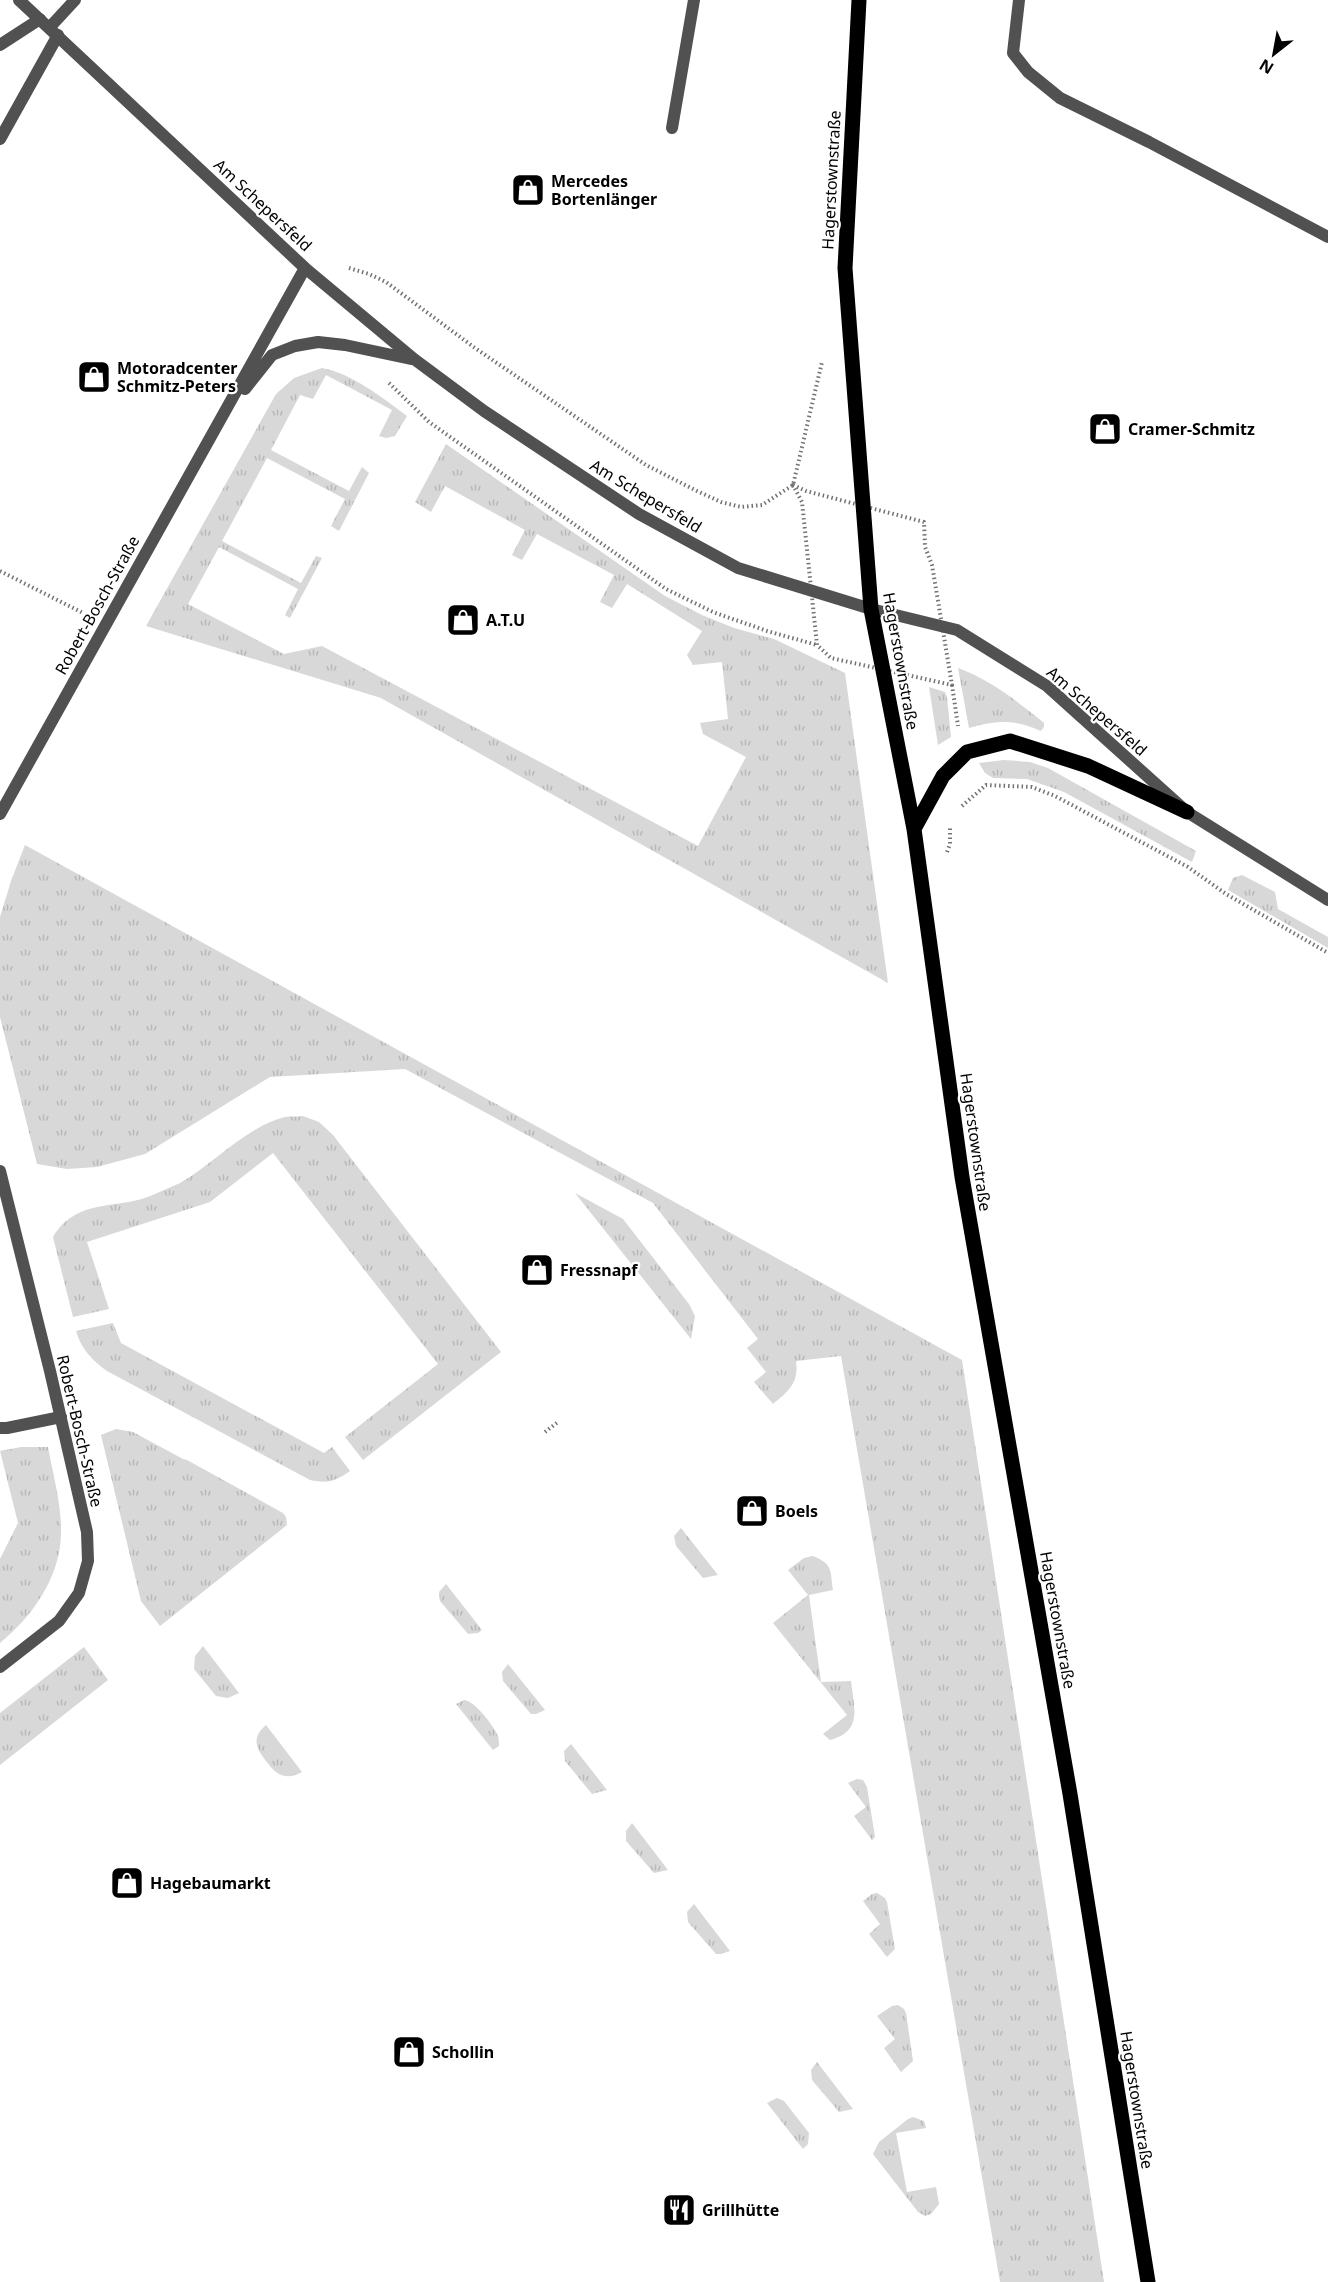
<svg xmlns="http://www.w3.org/2000/svg" width="1328" height="2282" font-family="'Noto Sans',sans-serif">
<defs>
<pattern id="grass-tufts" width="24" height="20" patternUnits="userSpaceOnUse" patternTransform="scale(1.5)"><rect width="24" height="20" fill="#d8d8d8"/><path d="M3 7l-1-3M5 7V3M7 7l1-3M15 17l-1-3M17 17v-4M19 17l1-3" fill="none" stroke="#b8b8b8"/></pattern>
</defs>
<rect width="100%" height="100%" fill="#fff"/>
<path fill="url(#grass-tufts)" d="M322 368C351 373 383 398 407 416L395 436 386 438 379 436 392 410 326 375 313 399 300 395 271 450 349 491 362 467 369 473 339 531 331 526 345 499 267 458 222 541 301 583 316 556 322 558 290 618 285 615 298 589 219 547 188 604 284 654 322 646 698 846 746 757 703 734 700 723 728 719 722 662 693 665 687 655 702 631 627 584 612 608 600 602 614 575 537 534 522 560 512 555 525 530 445 486 431 512 415 502 446 444 665 596 702 615 734 628 774 639 845 673 888 983 381 698 146 626 276 394 294 378Z
M958 668C988 679 1013 698 1038 718L1044 723V727L1041 731C1014 719 996 720 969 728Z
M929 687 945 692 947 697 951 737 938 745Z
M1004 760 1030 762 1048 768 1196 851 1192 862 1064 792 1027 779 993 778 985 773 979 763Z
M25 845 962 1360 1104 2282H1000L841 1356 796 1361C799 1383 789 1391 773 1404L754 1382 766 1372 747 1348 758 1339 653 1203 405 1069 270 1077 145 1154 97 1167 67 1169 37 1164 0 1017V917L11 881Z
M1242 875 1275 892 1278 909 1328 937V948L1228 890 1233 878Z
M303 1116 319 1122 333 1135 501 1352 363 1460 345 1437 438 1364 273 1153 210 1202 87 1242 109 1309 73 1317 53 1237C78 1196 119 1211 155 1194 163 1190 172 1187 180 1183 212 1165 249 1125 285 1117 291 1116 297 1117 303 1116Z
M575 1193 623 1219 689 1304 695 1316 691 1339Z
M113 1323 121 1343 324 1453 332 1447 350 1471C336 1481 327 1484 310 1480L107 1371C93 1361 81 1349 76 1331Z
M116 1429 133 1432 183 1459 187 1460 283 1513 286 1517 287 1525 160 1626 141 1601 101 1435Z
M21 1447H48C53 1475 62 1506 61 1534 60 1577 33 1616 0 1643V1559L18 1523 0 1451Z
M681 1528 718 1575 703 1578 676 1546 674 1536Z
M813 1556C833 1564 830 1570 833 1590L809 1595 821 1682 851 1681C854 1708 863 1731 830 1740L823 1734 847 1715 773 1623 808 1595 788 1570 804 1558Z
M446 1584 482 1630 478 1633 468 1634 440 1601 439 1592Z
M203 1646 239 1693 228 1698 216 1696 194 1669 195 1656Z
M84 1647 108 1680 0 1765V1713Z
M508 1664 545 1710 536 1714H531L503 1681 502 1672Z
M464 1700C474 1700 494 1726 498 1736 499 1738 499 1744 499 1746L493 1750 456 1704Z
M266 1725 302 1772C286 1781 276 1775 266 1761 256 1748 251 1738 266 1725Z
M571 1744 607 1790 592 1794 565 1761 564 1751Z
M857 1779 863 1780 867 1787 875 1837 872 1840 854 1816 866 1807 848 1783Z
M632 1823 668 1870 654 1873 626 1841V1831Z
M877 1893 885 1898 887 1902 895 1949 887 1957 869 1934 880 1924 863 1901 872 1894Z
M694 1904 730 1951 721 1954H716L688 1922 687 1912Z
M898 2005 904 2009 906 2013 913 2061 901 2072 884 2048 895 2039 877 2016 892 2006Z
M817 2062 853 2109 839 2112 812 2080 811 2070Z
M777 2098 784 2101 809 2133 808 2144 803 2149 767 2103Z
M913 2117 924 2121 926 2128 896 2133 907 2192 936 2187 939 2204 931 2214 925 2216 918 2212 873 2154 879 2142 908 2119Z"/>
<g fill="none" stroke-linecap="round" stroke-linejoin="round">
<path stroke="#737373" stroke-width="4" stroke-dasharray="1.5 3" stroke-linecap="butt" d="M349 268 369 274 386 282 475 348 646 465 697 491 721 502 741 507 762 505 793 485 822 362
M389 383 429 422 666 589 713 612 767 631 817 645
M793 485 806 491 924 522 925 547 932 565 952 685 831 658 817 645 802 502Z
M0 571 83 613
M952 685 958 726
M962 806 986 785 1032 787 1055 796 1188 867 1226 894 1328 953
M947 852 950 844V828
M545 1432 558 1422"/>
<path stroke="#515151" stroke-width="12" d="M1019 0 1013 53 1028 72 1060 98 1149 142 1328 237
M50 27 75 0
M0 45 40 19
M672 128 694 0
M0 139 58 35
M0 1428H7L61 1417"/>
<path stroke="#515151" stroke-width="12" d="M19 0 305 268 414 359 484 411 639 514 738 568 871 609 957 630 1047 686 1187 812 1328 900
M245 389 272 355 295 346 318 342 345 345 411 359
M0 814 305 268
M0 1171 50 1371 87 1532 88 1561 79 1593 59 1621 0 1667"/>
<path stroke="#000" stroke-width="15" d="M859 0 845 268 871 609 914 829 962 1177 1070 1794 1148 2282
M914 829 943 776 967 752 1010 741 1088 766 1187 812"/>
</g>
<defs>
<g id="shop-square" transform="scale(1.725)"><rect x="-9" y="-9" width="18" height="18" rx="4" fill="#000" stroke="#fff"/><path d="M-5-2.5h2.3a2.7 3.5 0 0 1 5.4 0H5L5.5 6h-11ZM-1.5-2.5h3a1.5 2.3 0 0 0-3 0Z" fill="#fff"/></g>
<g id="restaurant-square" transform="scale(1.725)"><rect x="-9" y="-9" width="18" height="18" rx="4" fill="#000" stroke="#fff"/><path d="M-5-6h1v4h1v-4h1v4h1v-4h1v5L-1.5 .5V6h-2V.5L-5-1ZM5-6V6H3V1.5H1.5Q1.5-4 5-6Z" fill="#fff"/></g>
</defs>
<g fill-rule="evenodd">
<use href="#shop-square" x="528" y="190"/>
<use href="#shop-square" x="94" y="377"/>
<use href="#shop-square" x="1105" y="429"/>
<use href="#shop-square" x="463" y="620"/>
<use href="#shop-square" x="537" y="1270"/>
<use href="#shop-square" x="752" y="1511"/>
<use href="#shop-square" x="127" y="1883"/>
<use href="#shop-square" x="409" y="2052"/>
<use href="#restaurant-square" x="679" y="2210"/>
</g>
<g text-anchor="middle" stroke-width="4.5" stroke-linejoin="round" paint-order="stroke">
<g font-size="16" fill="#000" stroke="#fff">
<text transform="translate(831 180) rotate(-87)" y="6">Hagerstownstraße</text>
<text transform="translate(263 205) rotate(43)" y="6">Am Schepersfeld</text>
<text transform="translate(646 496) rotate(31)" y="6">Am Schepersfeld</text>
<text transform="translate(97 605) rotate(-61)" y="6">Robert-Bosch-Straße</text>
<text transform="translate(901 661) rotate(80)" y="6">Hagerstownstraße</text>
<text transform="translate(1097 711) rotate(41)" y="6">Am Schepersfeld</text>
<text transform="translate(976 1142) rotate(82)" y="6">Hagerstownstraße</text>
<text transform="translate(80 1431) rotate(77)" y="6">Robert-Bosch-Straße</text>
<text transform="translate(1058 1620) rotate(80)" y="6">Hagerstownstraße</text>
<text transform="translate(1137 2100) rotate(81)" y="6">Hagerstownstraße</text>
</g>
<g font-size="16" font-weight="bold" fill="#000" stroke="#fff" text-anchor="start">
<text x="551" y="187">Mercedes<tspan x="551" dy="18">Bortenlänger</tspan></text>
<text x="117" y="374">Motoradcenter<tspan x="117" dy="18">Schmitz-Peters</tspan></text>
<text x="1128" y="435">Cramer-Schmitz</text>
<text x="486" y="626">A.T.U</text>
<text x="560" y="1276">Fressnapf</text>
<text x="775" y="1517">Boels</text>
<text x="150" y="1889">Hagebaumarkt</text>
<text x="432" y="2058">Schollin</text>
<text x="702" y="2216">Grillhütte</text>
</g>
</g>
<g transform="translate(1274 54) rotate(211)" stroke="#ffffff" stroke-width="4.5" paint-order="stroke">
<path d="M0-4.5L10 22L0 15L-10 22Z" fill="#000000"/>
<text y="-9" font-size="16" font-weight="bold" text-anchor="middle" fill="#000000">N</text>
</g>
</svg>
